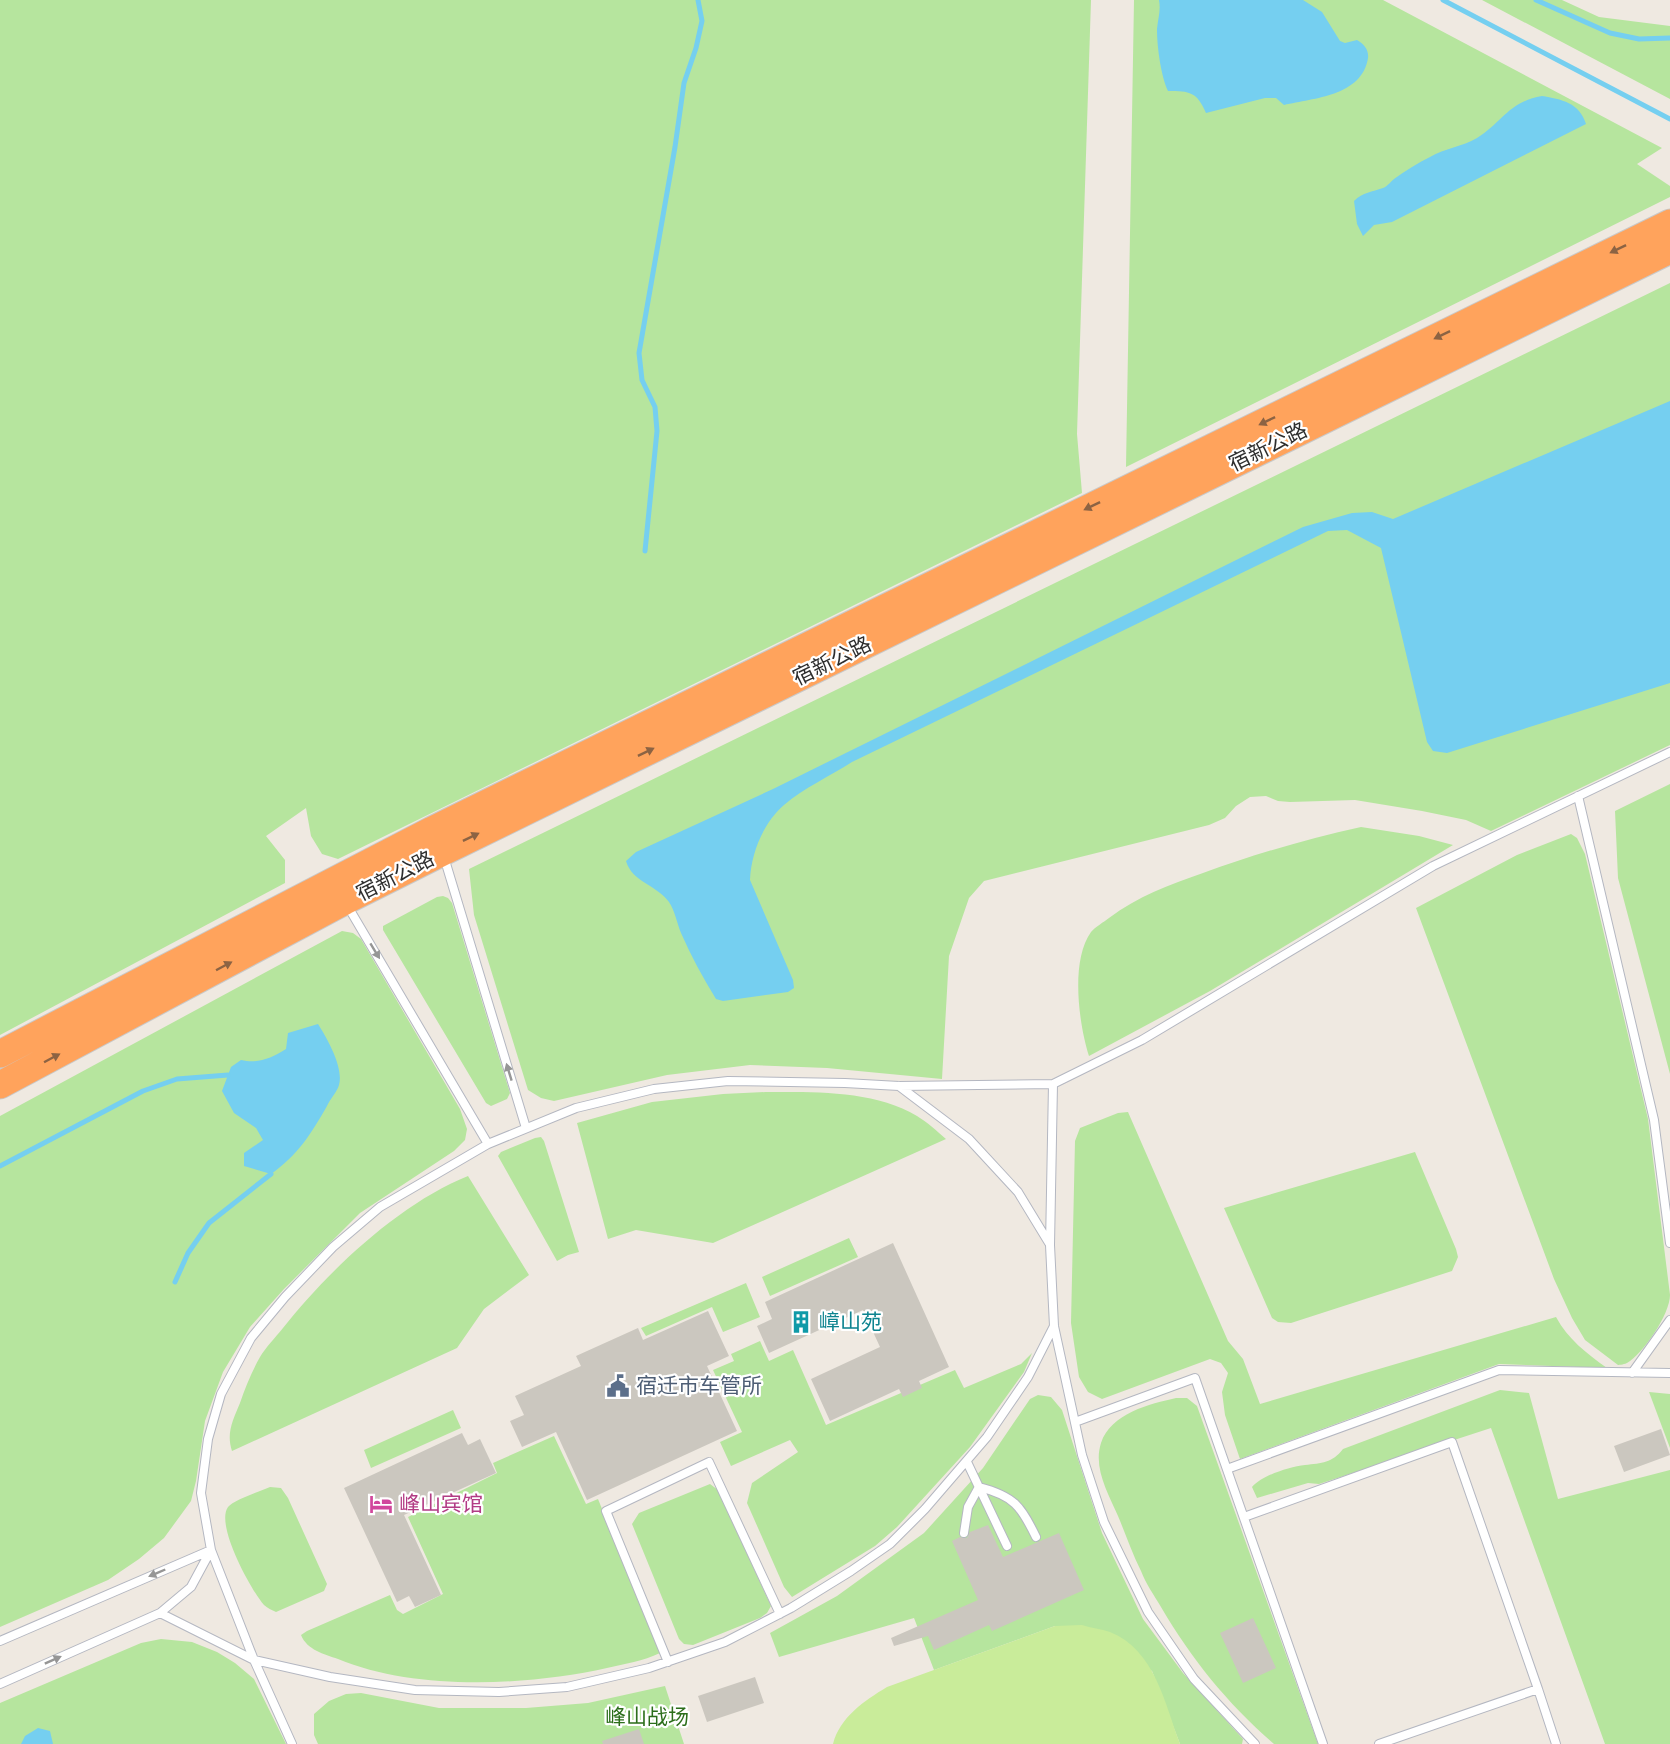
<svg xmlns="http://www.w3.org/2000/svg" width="1670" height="1744" font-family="'Noto Sans','Noto Sans SC',sans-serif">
<rect width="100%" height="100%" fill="#efe9e1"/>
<path fill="#b6e59e" d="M0 0H1091L1077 434 1082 493 338 859 322 854 311 836 306 808 266 836 285 860V883L0 1035Z
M1134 0H1383L1662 148 1637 164 1670 186V197L1126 467Z
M1482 0H1562L1599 17 1670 26V99Z
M1670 283V745L1491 831 1466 820 1422 811 1355 800 1290 802 1278 801 1266 796 1250 797 1236 806 1225 818 1209 825 984 881 969 898 949 956 942 1079 827 1068 750 1065 667 1075 554 1101 541 1098 528 1090 474 915 469 869Z
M1670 784V1074L1618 878 1615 811Z
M1361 827 1419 836 1453 845 1210 991 1089 1056C1079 1025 1070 961 1091 932 1095 927 1104 922 1109 918 1138 896 1169 885 1203 873 1255 854 1307 839 1361 827Z
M1571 834 1577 838 1585 854 1648 1119 1670 1295C1670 1314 1643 1354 1627 1363 1626 1364 1619 1365 1618 1365L1585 1340 1572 1318 1554 1279 1416 908 1517 855Z
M443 896 448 898 452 903 510 1093 507 1099 491 1106 486 1103 383 930V926L437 897Z
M342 931 353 933 361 939 460 1109 467 1129 465 1140 454 1151 360 1213 284 1289 250 1327 223 1372 205 1421 196 1481 191 1501 164 1538 139 1559 108 1580 0 1627V1116Z
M766 1092C814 1092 874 1090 917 1116 927 1122 937 1131 946 1139L713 1243 636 1230 608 1239 577 1123 652 1102 723 1094Z
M1128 1112 1228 1341 1243 1359 1260 1404 1556 1317C1568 1339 1586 1353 1607 1368L1499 1364 1240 1459 1225 1415 1222 1392 1228 1373 1221 1363 1210 1359 1102 1399 1088 1392 1079 1377 1071 1323 1075 1141 1080 1128 1118 1113Z
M541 1137 544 1141 579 1252 568 1255 557 1261 498 1156 501 1152 535 1138Z
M1415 1152 1456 1249 1458 1257 1452 1271 1291 1323 1278 1322 1272 1318 1224 1208Z
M468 1176 529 1275 484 1309 457 1348 232 1451C226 1433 233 1420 240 1403 245 1388 252 1371 260 1357 266 1347 275 1338 283 1328 328 1271 400 1203 468 1176Z
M849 1238 858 1257 770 1296 762 1277Z
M746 1283 760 1317 723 1332 712 1307 646 1336 641 1328Z
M760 1341 769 1361 793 1350 826 1425 955 1370 964 1388 1021 1364 1032 1353 1024 1372 970 1447 897 1527 875 1546 792 1597 784 1587 747 1503 752 1483 798 1452 790 1440 731 1466 720 1442 742 1432 713 1370 734 1361 731 1354Z
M1500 1390 1529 1393 1558 1499 1670 1470V1744H1605L1491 1428 1319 1484 1308 1483 1257 1498 1252 1487C1263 1475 1289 1467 1305 1465 1322 1463 1332 1463 1343 1449Z
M1649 1392 1670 1394V1448Z
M1038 1395 1051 1397 1062 1410 1102 1533 1143 1619 1183 1673 1243 1739 1242 1744H1180L1152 1671 1055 1626 934 1670 914 1618 779 1657 770 1633 837 1596 924 1533 983 1468 1030 1399Z
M1176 1398H1187L1197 1406 1318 1744H1274C1228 1704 1192 1660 1161 1607 1154 1595 1146 1584 1141 1571 1132 1553 1126 1535 1118 1516 1108 1493 1093 1468 1101 1443 1111 1413 1150 1404 1176 1398Z
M453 1410 461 1428 371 1468 364 1450Z
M554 1436 586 1504 598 1499 660 1653C643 1661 625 1664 607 1668 526 1686 415 1691 338 1659 324 1654 307 1650 301 1635L307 1631 390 1595 397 1610 403 1614 443 1594 408 1517 497 1473 493 1463Z
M710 1484 718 1490 771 1606 767 1613 760 1618 693 1645 684 1644 679 1639 632 1524 639 1513Z
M270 1487 281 1488 288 1498 327 1584 324 1591 276 1612C272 1610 267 1608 264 1605 251 1590 215 1525 228 1507 234 1500 261 1491 270 1487Z
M161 1639 192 1642 217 1652 235 1663 254 1679 286 1744H0V1703L141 1643Z
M665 1686 684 1744H318L314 1735V1714L329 1701 346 1694 361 1693 439 1708H526L588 1703Z"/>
<path fill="#c9ec9a" d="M1082 1625C1091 1628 1101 1629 1110 1632 1155 1650 1165 1704 1180 1744H833C840 1717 864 1701 887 1687L1055 1626Z"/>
<path fill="#75cff0" d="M1159 0H1303L1322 12 1340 41 1345 43 1357 40C1364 44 1369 50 1368 58 1362 96 1314 98 1284 105L1276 98H1265L1206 113C1197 92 1190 91 1168 91 1161 76 1157 47 1157 29 1158 18 1161 11 1159 0Z
M1542 96C1561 99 1580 103 1586 124L1392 222 1374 225 1363 236 1357 224 1354 201C1363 192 1372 192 1383 188 1388 186 1390 182 1394 179 1405 171 1418 163 1430 157 1445 148 1462 147 1477 138 1503 122 1508 102 1542 96Z
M1670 401V683L1447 753 1433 751 1427 742 1381 548 1347 530 1328 531 852 762C830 776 804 788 784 805 763 823 751 854 750 880L793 980 794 988 788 992 723 1001 716 999C703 978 691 956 681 933 677 923 675 911 669 902 657 885 632 882 626 861L636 852 773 789 1303 527 1352 513 1372 512 1393 519Z
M318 1024C327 1038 344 1068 339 1085 337 1092 330 1099 327 1106 311 1134 298 1155 271 1174L244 1166V1153L263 1140 256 1128 234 1113 222 1091 231 1067 241 1060C259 1064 271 1058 286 1049L288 1033Z
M38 1728 50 1731 53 1744H21L25 1736Z"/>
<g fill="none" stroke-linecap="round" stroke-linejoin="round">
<path stroke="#75cff0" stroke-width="5" d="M1443 0 1670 119
M1536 0 1610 33 1639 39 1670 38
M645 551 657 431 655 407 642 380 639 353 675 147 684 83 696 48 702 21 698 0
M0 1166 143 1091 177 1079 228 1075
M175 1282 188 1253 209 1223 271 1174"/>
</g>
<path fill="#cbc7bf" d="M893 1243 949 1367 919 1381 922 1388 903 1397 899 1389 830 1421 811 1379 880 1347 863 1310 769 1353 757 1326 772 1319 765 1302Z
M708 1311 729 1356 707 1366 737 1431 587 1500 556 1432 522 1447 510 1421 524 1415 515 1396 581 1366 576 1356 638 1328 643 1340Z
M1661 1429 1670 1455 1624 1472 1614 1446Z
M462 1433 468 1445 480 1439 496 1473 404 1515 441 1595 415 1607 409 1596 397 1602 344 1488Z
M988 1525 1003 1557 1059 1533 1084 1590 992 1631 989 1625 934 1650 928 1636 894 1646 891 1638 978 1600 952 1541 960 1537 967 1538 970 1532Z
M1253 1618 1276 1668 1243 1683 1220 1633Z
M755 1677 764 1703 707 1722 698 1696Z
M639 1729 644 1744H603L602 1741Z"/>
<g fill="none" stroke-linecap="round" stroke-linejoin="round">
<g stroke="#b4b7c1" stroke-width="10">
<path id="lane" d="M1578 796 1654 1120 1670 1243
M444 857 526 1128
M347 905 488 1144
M1053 1084 1050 1245 1054 1326 1082 1455 1104 1522 1148 1612 1194 1679 1255 1744
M899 1086 969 1139 1018 1192 1049 1243
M1632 1373 1670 1320
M1075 1422 1195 1378 1323 1744
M967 1462 1007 1546
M1227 1469 1499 1370 1670 1373
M1244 1517 1452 1442 1538 1689
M964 1533 968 1507 979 1487C1014 1496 1021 1506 1036 1537
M160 1613 254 1660 330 1677 415 1690 499 1692 567 1687 649 1668 725 1642 791 1608 851 1571 890 1544 925 1509 987 1437 1028 1377 1054 1326
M0 1641 211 1550
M668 1662 606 1511 709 1462 780 1614
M0 1684 160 1613 191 1587 211 1550
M292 1744 254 1660 211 1550 201 1493 208 1439 221 1394 251 1338 285 1297 333 1247 380 1207 488 1144 576 1108 654 1089 728 1081 845 1083 899 1086 1053 1084 1142 1040 1433 866 1670 752
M1379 1744 1538 1689 1556 1744"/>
</g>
<g stroke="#c9c9c9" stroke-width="29">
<path id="highway" d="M0 1054 432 830 1670 223
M0 1085 345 901 443 852 1670 250"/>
</g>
<use href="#lane" stroke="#fff" stroke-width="8"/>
<use href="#highway" stroke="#ffa35c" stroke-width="27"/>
</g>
<defs><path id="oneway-solid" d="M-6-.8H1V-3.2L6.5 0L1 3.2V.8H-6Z" transform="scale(1.5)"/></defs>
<g fill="#8c6343">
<use href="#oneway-solid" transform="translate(1618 249) rotate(154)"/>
<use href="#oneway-solid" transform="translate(1442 335) rotate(154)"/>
<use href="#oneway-solid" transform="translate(1267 421) rotate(154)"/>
<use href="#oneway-solid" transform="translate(1092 506) rotate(154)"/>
<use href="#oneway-solid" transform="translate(646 752) rotate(-26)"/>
<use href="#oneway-solid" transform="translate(471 837) rotate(-26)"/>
<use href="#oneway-solid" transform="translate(224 966) rotate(-28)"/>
<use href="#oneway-solid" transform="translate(52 1058) rotate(-28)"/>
</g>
<g fill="#969696">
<use href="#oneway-solid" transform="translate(375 951) rotate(59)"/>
<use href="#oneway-solid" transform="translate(509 1072) rotate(-107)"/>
<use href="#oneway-solid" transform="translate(157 1573) rotate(157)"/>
<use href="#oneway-solid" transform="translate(53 1660) rotate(-24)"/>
</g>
<defs>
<g id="building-bare" transform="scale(1.8)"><path d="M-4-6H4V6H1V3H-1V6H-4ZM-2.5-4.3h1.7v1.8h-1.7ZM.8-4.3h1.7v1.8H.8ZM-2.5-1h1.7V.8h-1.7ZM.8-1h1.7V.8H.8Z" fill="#0f9aa8" stroke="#fff" stroke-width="2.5" paint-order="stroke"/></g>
<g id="civic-bare" transform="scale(1.8)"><path d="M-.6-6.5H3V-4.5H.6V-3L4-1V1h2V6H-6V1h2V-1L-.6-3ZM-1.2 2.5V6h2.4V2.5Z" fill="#5c6f8a" stroke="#fff" stroke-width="2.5" paint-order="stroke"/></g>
<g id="hotel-bare" transform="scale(1.8)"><path d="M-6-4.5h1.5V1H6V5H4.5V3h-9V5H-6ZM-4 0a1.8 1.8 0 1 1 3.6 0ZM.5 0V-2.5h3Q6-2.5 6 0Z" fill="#d1479c" stroke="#fff" stroke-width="2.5" paint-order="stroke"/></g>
</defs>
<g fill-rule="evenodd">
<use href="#building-bare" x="801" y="1322"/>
<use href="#civic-bare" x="618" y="1386"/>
<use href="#hotel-bare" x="381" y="1504"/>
</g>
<g text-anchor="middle" stroke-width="4.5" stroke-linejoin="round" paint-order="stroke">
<g font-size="21" fill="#2e2e2e" stroke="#fff">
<text transform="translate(1268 447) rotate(-26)" y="7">宿新公路</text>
<text transform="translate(832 661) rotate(-26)" y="7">宿新公路</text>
<text transform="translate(395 876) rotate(-27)" y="7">宿新公路</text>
</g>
<g font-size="21" fill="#0d838f" stroke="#fff" text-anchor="start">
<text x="819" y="1329">嶂山苑</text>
</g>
<g font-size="21" fill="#4e5e75" stroke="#fff" text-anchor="start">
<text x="636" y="1393">宿迁市车管所</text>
</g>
<g font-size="21" fill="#b23c85" stroke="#fff" text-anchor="start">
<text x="399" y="1511">峰山宾馆</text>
</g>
<g font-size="21" fill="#2c6e1b" stroke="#fff">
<text x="647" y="1724">峰山战场</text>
</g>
</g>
</svg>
